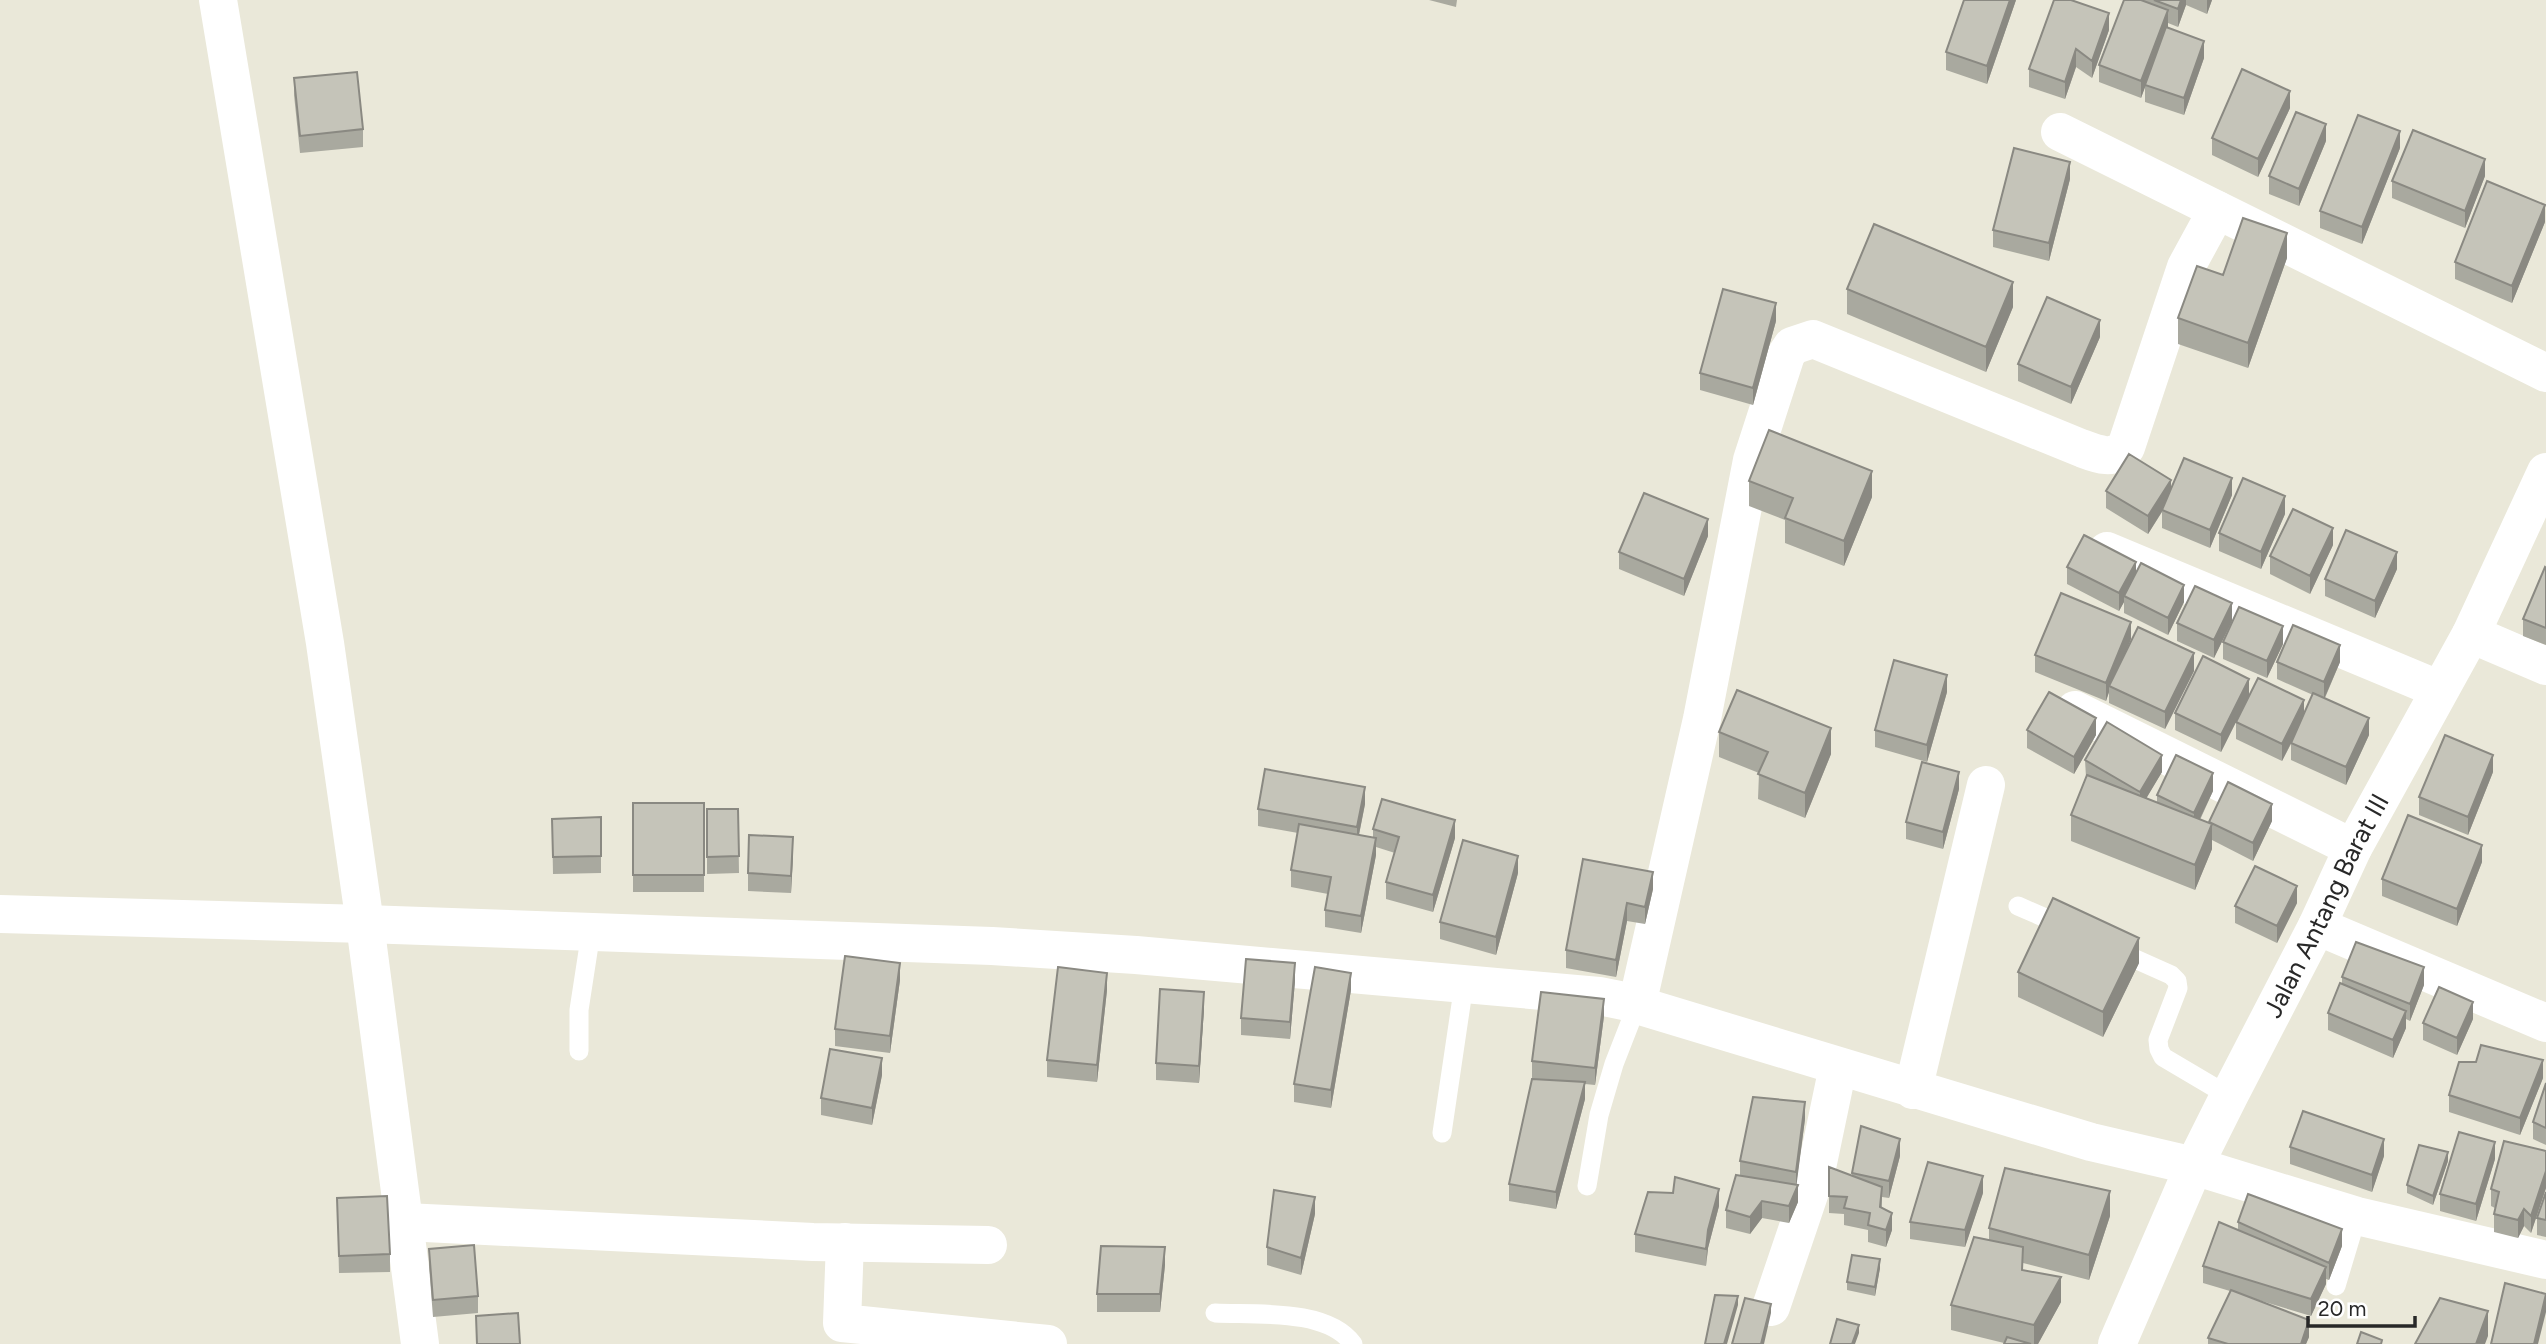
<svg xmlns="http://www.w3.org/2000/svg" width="2546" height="1344" font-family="Figtree,sans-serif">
<rect width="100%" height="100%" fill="#eae8d9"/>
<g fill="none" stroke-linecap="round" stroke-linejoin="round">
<path stroke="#fff" stroke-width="19" d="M2018 906 2066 927
M2115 950 2171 975 2177 981 2178 988 2158 1040 2159 1049 2163 1057 2229 1096
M579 1051V1010L591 932
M1442 1133 1464 984
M1587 1186 1599 1115 1614 1064 1637 1005
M2336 1286 2357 1216
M1215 1313C1255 1315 1327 1308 1353 1344"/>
<g stroke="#fff" stroke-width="38">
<path d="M218 0 325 643 365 924 420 1344"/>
<path d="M2060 132 2546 373"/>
<path d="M2107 551 2438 689"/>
<path d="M2471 634 2546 666"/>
<path d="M2075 710 2353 848"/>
<path d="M0 914 365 924 992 946 1136 955 1599 996 1624 1001 2091 1142 2194 1166 2357 1216 2546 1260"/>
<path d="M2317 926 2546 1023"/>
<path d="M1637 1005 1702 719 1752 460 1786 355 1792 346 1813 339 2081 448C2097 454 2113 461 2126 447L2186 267 2217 210"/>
<path d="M1913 1090 1986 785"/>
<path d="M405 1222 813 1242 988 1245"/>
<path d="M845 1242 842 1323 1048 1344"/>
<path d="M1771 1307 1815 1177 1838 1067"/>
<path id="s1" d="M2117 1344 2194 1166 2229 1096 2317 926 2353 848 2471 634 2546 472"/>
</g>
</g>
<path fill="#a9a99f" d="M1429 0H1457L1456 7Z
M2016 0 1987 84 1946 70V52Z
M2124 0H2212L2207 14 2186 5 2178 27 2168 23V28L2204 58 2184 115 2145 102V86L2141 98 2099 82V65Z
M2109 30 2092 78 2076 67 2065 99 2029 87V69Z
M294 78 363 129V147L300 153 294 95Z
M2290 108 2258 177 2212 155V138Z
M2326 141 2299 206 2269 194V176Z
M2400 148 2362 244 2320 228V211Z
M2485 176 2465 228 2392 198V181Z
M2070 179 2049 261 1993 247V230Z
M2545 222 2512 303 2455 279V262Z
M2287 258 2248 368 2178 344V318L2223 275Z
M1847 289 2013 307 1986 372 1847 314Z
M1776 321 1753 405 1700 390V373Z
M2100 337 2071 404 2018 381V364Z
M1749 481 1872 497 1844 566 1785 543V520L1749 506Z
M2171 488 2232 495 2210 548 2162 528V512L2148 534 2106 508V491Z
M2285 514 2261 569 2219 551V533Z
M1708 536 1684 596 1619 569V552Z
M2333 545 2310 594 2270 574V556Z
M2067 567 2136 572 2184 602 2168 635 2124 613V602L2119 611 2067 584Z
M2546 568V645L2523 636V619Z
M2397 569 2375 618 2325 596V579Z
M2232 621 2214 658 2177 641V623Z
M2131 639 2126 651 2194 671 2165 729 2109 703V692L2106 701 2035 672V655Z
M2223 642 2283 644 2267 678 2223 659Z
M2277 662H2340L2325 698 2369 735 2346 785 2291 760V744L2282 761 2236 739V722L2304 714 2313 695 2277 679Z
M1947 692 1927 762 1875 747V730Z
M2249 696 2221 752 2175 730V713Z
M2027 730 2096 735 2074 774 2027 748Z
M1719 732 1831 754 1805 818 1758 799 1759 773 1719 757Z
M2085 760 2162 772 2146 798 2157 802V795L2213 791 2200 820 2209 823V822L2272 821 2253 861 2212 840V849L2195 890 2071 841V815L2086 777Z
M2493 772 2468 835 2419 815V797Z
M1959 789 1943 849 1906 839V822Z
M633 803H704V892H633Z
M1365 804 1359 835 1373 838V829L1455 838 1433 912 1386 899V882L1395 853 1376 847V855L1361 933 1325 927V910L1328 894 1291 887V870L1298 833 1258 826V809Z
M707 809H738L739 873 707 874Z
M601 817V873L553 874 552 819Z
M793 854 791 893 748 891V873Z
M1583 859 1653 889 1645 924 1627 921 1616 977 1566 968V950Z
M2482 862 2457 926 2382 896V879Z
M1518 873 1496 955 1440 939V922Z
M2297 903 2277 943 2235 923V906Z
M2139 963 2103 1037 2018 997V972Z
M2342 977 2424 985 2410 1021 2406 1019V1028L2393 1058 2328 1030V1013L2342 984Z
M900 980 890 1053 835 1046V1029Z
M1295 981 1290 1039 1241 1035V1018Z
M1107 990 1097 1082 1047 1077V1060Z
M1351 990 1331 1108 1294 1102V1084Z
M1204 1009 1199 1083 1156 1080V1063Z
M1604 1016 1595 1085 1585 1084V1099L1556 1209 1509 1201V1184L1532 1078V1061Z
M2473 1019 2457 1055 2423 1040V1023Z
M882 1075 872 1125 821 1115V1098Z
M2543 1078 2520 1135 2449 1112V1095Z
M2546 1083V1145L2533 1139V1122Z
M1805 1119 1796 1185 1798 1202 1789 1223 1762 1218 1750 1234 1726 1228V1210L1740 1176V1161Z
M2290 1147 2384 1156 2372 1192 2290 1164Z
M2546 1151V1188L2531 1233 2524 1226 2518 1238 2494 1232V1214L2495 1208 2491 1206V1189Z
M1900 1156 1889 1198 1882 1197V1208L1892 1230 1886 1247 1868 1242V1230L1844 1225V1214L1829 1213V1167L1852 1176V1173Z
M2495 1159 2476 1221 2440 1211V1194Z
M2448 1161 2433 1205 2407 1193V1185Z
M2546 1192V1237L2537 1235V1218Z
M1673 1193 1719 1206 1708 1248 1706 1266 1635 1252V1234Z
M1983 1193 1965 1247 1910 1239V1222Z
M337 1198 390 1254V1272L339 1273Z
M1315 1214 1301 1275 1267 1265V1247Z
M2110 1216 2089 1280 2023 1263V1270L2061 1302 2038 1344H2004V1343L1951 1330V1305L1989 1240V1228Z
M2238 1222 2342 1246 2329 1280 2326 1279V1284L2311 1316 2255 1299 2309 1337 2306 1344H2208V1338L2230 1291 2203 1283V1266L2238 1230Z
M429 1249 478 1296V1313L433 1317 429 1266Z
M1165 1265 1160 1312H1097V1294Z
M1880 1268 1875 1296 1847 1290V1282Z"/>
<path fill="#8a8982" d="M2010 0H2016L1987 84V66Z
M2181 0H2186V5L2178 27V9Z
M2207 0H2212L2207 14Z
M2168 10V27L2141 98V81Z
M2109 13V30L2092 78V61Z
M2204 41V58L2184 115V98Z
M2076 49V67L2065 99V82Z
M2290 91V108L2258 177V159Z
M2326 124V141L2299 206V189Z
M2400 131V148L2362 244V227Z
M2485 159V176L2465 228V211Z
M2070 162V179L2049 261V243Z
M2545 205V222L2512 303V286Z
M2287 233V258L2248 368V343Z
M2013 282V307L1986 372V347Z
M1776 303V321L1753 405V388Z
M2100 320V337L2071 404V387Z
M1872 471V497L1844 566V541Z
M2232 478V495L2210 548V530Z
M2171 480V497L2148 534V516Z
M2285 496V514L2261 569V552Z
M1708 519V536L1684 596V579Z
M2333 528V545L2310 594V576Z
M2397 552V569L2375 618V601Z
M2136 562V579L2124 596V602L2119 611V593Z
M2184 585V602L2168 635V618Z
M2232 603V621L2214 658V640Z
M2131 622V639L2111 687 2109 686V692L2106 701V683Z
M2283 626V644L2267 678V661Z
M2340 645V662L2324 699V682Z
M2194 653V671L2165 729V712Z
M1947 675V692L1927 762V745Z
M2249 679V696L2221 752V735Z
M2304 700V717L2282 761V744Z
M2096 718V735L2074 774V757Z
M2369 718V735L2346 785V767Z
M1831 728V754L1805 818V793Z
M2162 755V772L2140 809V792Z
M2493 755V772L2468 835V817Z
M1959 772V789L1943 849V832Z
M2213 773V791L2194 831V813Z
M1365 787V804L1357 844V827Z
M2272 804V821L2253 861V843Z
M1455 820V838L1433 912V895Z
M2212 824V849L2195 890V865Z
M793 837V854L791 893V876Z
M1376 838V855L1361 933V916Z
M2482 845V862L2457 926V909Z
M1518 856V873L1496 955V937Z
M1653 872V889L1645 924V907Z
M2297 886V903L2277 943V926Z
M1627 903V921L1616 977V960Z
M2139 938V963L2103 1037V1012Z
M900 963V980L890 1053V1036Z
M1295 963V981L1290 1039V1022Z
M2424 967V985L2410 1021V1004Z
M1107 973V990L1097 1082V1065Z
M1351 973V990L1331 1108V1090Z
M1204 992V1009L1199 1083V1066Z
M1604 999V1016L1595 1085V1068Z
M2473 1002V1019L2457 1055V1038Z
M2406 1011V1028L2393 1058V1040Z
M882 1058V1075L872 1125V1108Z
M2543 1060V1078L2520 1135V1118Z
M1585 1082V1099L1556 1209V1192Z
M1805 1102V1119L1796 1189V1172Z
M1900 1139V1156L1889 1198V1181Z
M2384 1139V1156L2372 1192V1175Z
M2495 1142V1159L2476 1221V1204Z
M2448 1152V1161L2433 1205V1196Z
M2546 1171V1188L2531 1233V1216Z
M1983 1176V1193L1965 1247V1230Z
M1798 1185V1202L1789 1223V1206Z
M1719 1189V1206L1708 1248 1706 1266 1708 1230Z
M2110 1191V1216L2089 1280V1255Z
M1315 1197V1214L1301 1275V1258Z
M1762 1201V1218L1750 1234V1217Z
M2524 1209V1226L2518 1238V1220Z
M1892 1213V1230L1886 1247V1230Z
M2342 1229V1246L2329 1280V1263Z
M1165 1247V1265L1160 1312V1294Z
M1880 1259V1268L1875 1296V1287Z
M2326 1267V1284L2311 1316V1299Z
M2061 1277V1302L2038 1344H2034V1325Z
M2546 1295V1312L2538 1344H2534Z
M1738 1296V1305L1727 1344H1724Z
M1771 1304V1313L1764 1344H1761Z
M2488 1311V1336L2485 1344H2476Z
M2309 1320V1337L2306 1344H2301Z
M1859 1325V1333L1855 1344H1852Z"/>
<path fill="#c5c4b9" stroke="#8a8982" stroke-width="2" d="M1964 0H2010L1987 66 1946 52Z
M2054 0H2071L2109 13 2092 61 2076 49 2065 82 2029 69Z
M2124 0H2141L2168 10 2141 81 2099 65Z
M2154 0H2181L2178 9Z
M2166 27 2204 41 2184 98 2145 85Z
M2242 69 2290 91 2258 159 2212 138Z
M357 72 363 129 300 136 294 78Z
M2296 112 2326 124 2299 189 2269 176Z
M2358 115 2400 131 2362 227 2320 211Z
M2413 130 2485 159 2465 211 2392 181Z
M2014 148 2070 162 2049 243 1993 230Z
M2487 181 2545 205 2512 286 2455 262Z
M2243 218 2287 233 2248 343 2178 318 2197 266 2223 275Z
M1874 224 2013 282 1986 347 1847 289Z
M1723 289 1776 303 1753 388 1700 373Z
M2047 297 2100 320 2071 387 2018 364Z
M1769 430 1872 471 1844 541 1785 518 1793 498 1749 481Z
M2129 454 2171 480 2148 516 2106 491Z
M2184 458 2232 478 2210 530 2162 510Z
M2243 478 2285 496 2261 552 2219 533Z
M1644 493 1708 519 1684 579 1619 552Z
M2293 509 2333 528 2310 576 2270 556Z
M2346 530 2397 552 2375 601 2325 579Z
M2084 535 2136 562 2119 593 2067 567Z
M2141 563 2184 585 2168 618 2124 596Z
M2545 567 2546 568V628L2523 619Z
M2195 586 2232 603 2214 640 2177 623Z
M2061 593 2131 622 2106 683 2035 655Z
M2239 607 2283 626 2267 661 2223 642Z
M2293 625 2340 645 2324 682 2277 662Z
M2138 627 2194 653 2165 712 2109 686Z
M2203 656 2249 679 2221 735 2175 713Z
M1894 660 1947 675 1927 745 1875 730Z
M2258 678 2304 700 2282 744 2236 722Z
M1737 690 1831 728 1805 793 1758 774 1768 752 1719 732Z
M2049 692 2096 718 2074 757 2027 730Z
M2313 693 2369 718 2346 767 2291 743Z
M2107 722 2162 755 2140 792 2085 760Z
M2445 735 2493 755 2468 817 2419 797Z
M2176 755 2213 773 2194 813 2157 795Z
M1922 762 1959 772 1943 832 1906 822Z
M1265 769 1365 787 1357 827 1258 809Z
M2087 775 2212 824 2195 865 2071 815Z
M2228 782 2272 804 2253 843 2209 822Z
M1382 799 1455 820 1433 895 1386 882 1399 837 1373 829Z
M633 803H704V875H633Z
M707 809H738L739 856 707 857Z
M2408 815 2482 845 2457 909 2382 879Z
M601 817V856L553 857 552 819Z
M1299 824 1376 838 1361 916 1325 910 1331 877 1291 870Z
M749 835 793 837 791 876 748 873Z
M1463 840 1518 856 1496 937 1440 922Z
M1583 859 1653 872 1645 907 1627 903 1616 960 1566 950Z
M2255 866 2297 886 2277 926 2235 906Z
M2053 898 2139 938 2103 1012 2018 972Z
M2356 942 2424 967 2410 1004 2342 977Z
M845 956 900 963 890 1036 835 1029Z
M1246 959 1295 963 1290 1022 1241 1018Z
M1058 967 1107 973 1097 1065 1047 1060Z
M1315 967 1351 973 1331 1090 1294 1084Z
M2340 983 2406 1011 2393 1040 2328 1013Z
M2439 987 2473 1002 2457 1038 2423 1023Z
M1160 989 1204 992 1199 1066 1156 1063Z
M1541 992 1604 999 1595 1068 1532 1061Z
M2481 1045 2543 1060 2520 1118 2449 1095 2459 1062H2476Z
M830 1049 882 1058 872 1108 821 1098Z
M1532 1079 1585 1082 1556 1192 1509 1184Z
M2546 1083V1128L2533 1122Z
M1753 1097 1805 1102 1796 1172 1740 1161Z
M2303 1111 2384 1139 2372 1175 2290 1147Z
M1861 1126 1900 1139 1889 1181 1852 1173Z
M2459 1132 2495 1142 2476 1204 2440 1194Z
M2504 1141 2546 1151V1171L2531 1216 2524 1209 2518 1220 2494 1214 2499 1192 2491 1189Z
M2419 1145 2448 1152 2433 1196 2407 1185Z
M1928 1162 1983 1176 1965 1230 1910 1222Z
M1829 1167 1882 1187 1880 1207 1892 1213 1886 1230 1868 1225 1870 1213 1844 1208 1847 1197 1829 1196Z
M2005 1168 2110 1191 2089 1255 1989 1228Z
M1736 1175 1798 1185 1789 1206 1762 1201 1750 1217 1726 1210Z
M1675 1177 1719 1189 1708 1230 1706 1249 1635 1234 1648 1192 1673 1193Z
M1274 1190 1315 1197 1301 1258 1267 1247Z
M2546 1192V1220L2537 1218Z
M2248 1194 2342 1229 2329 1263 2238 1222Z
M387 1196 390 1254 339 1256 337 1198Z
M2219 1222 2326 1267 2311 1299 2203 1266Z
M1974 1237 2023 1247 2022 1270 2061 1277 2034 1325 1951 1305Z
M474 1245 478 1296 433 1300 429 1249Z
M1101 1246 1165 1247 1160 1294H1097Z
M1852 1255 1880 1259 1875 1287 1847 1282Z
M2505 1283 2546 1294 2534 1344H2491Z
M2231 1290 2309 1320 2301 1344H2228L2208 1338Z
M1715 1295 1738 1296 1724 1344H1705Z
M1745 1298 1771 1304 1761 1344H1732Z
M2440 1298 2488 1311 2476 1344H2415Z
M518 1313 520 1344H477L476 1316Z
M1837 1319 1859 1325 1852 1344H1830Z
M2361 1332 2382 1340 2381 1344H2357Z
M2007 1337 2031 1344H2004Z"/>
<g text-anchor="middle" stroke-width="5" stroke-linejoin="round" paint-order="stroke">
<g font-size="26" fill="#282828" stroke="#fff">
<text dy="9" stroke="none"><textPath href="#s1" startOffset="486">Jalan Antang Barat III</textPath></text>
</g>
</g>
<path d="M2308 1316v10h107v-10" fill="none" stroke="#282828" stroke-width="3.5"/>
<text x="2318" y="1316" font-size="21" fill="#282828" stroke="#ffffff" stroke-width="5" paint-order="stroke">20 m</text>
</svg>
